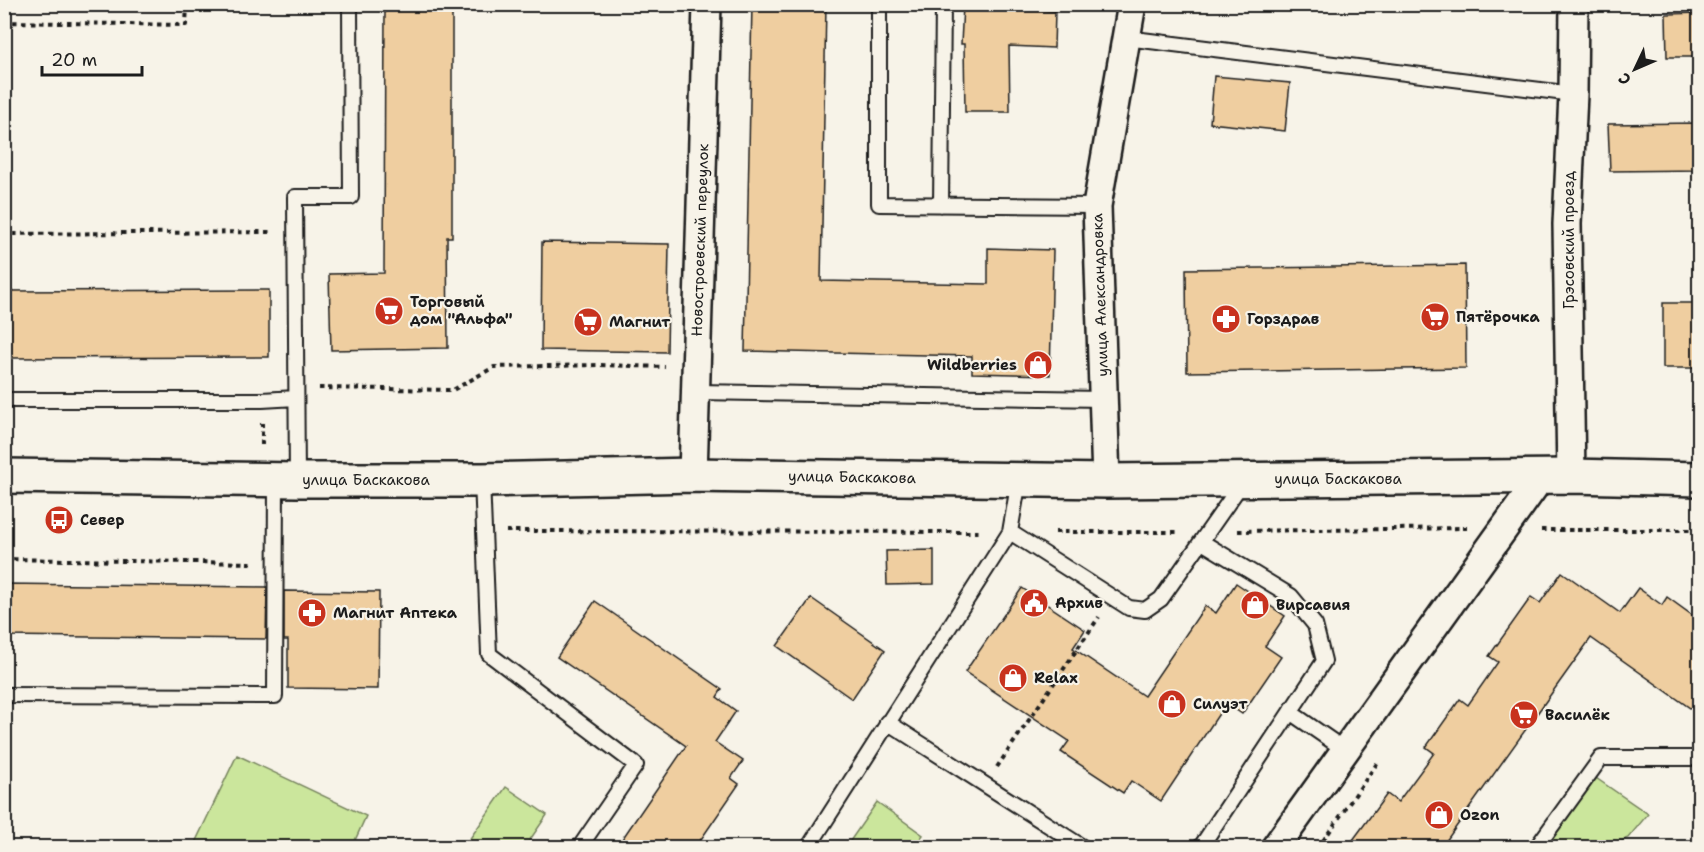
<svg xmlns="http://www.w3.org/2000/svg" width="1704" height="852" font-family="'Shantell Sans',sans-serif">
<rect width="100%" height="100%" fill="#f7f3e8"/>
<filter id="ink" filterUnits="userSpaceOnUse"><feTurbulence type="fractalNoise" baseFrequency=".0167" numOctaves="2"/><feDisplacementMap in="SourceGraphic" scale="12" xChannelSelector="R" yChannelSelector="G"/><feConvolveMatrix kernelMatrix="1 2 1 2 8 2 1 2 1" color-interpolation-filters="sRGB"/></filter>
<g filter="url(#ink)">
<path fill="#cbe69c" stroke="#74815c" stroke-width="1.5" d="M237 755 366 816 352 847H193Z
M1593 776 1648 814 1628 838 1607 847 1540 848Z
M506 787 547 815 525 847H464Z
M877 802 923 835 914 847H853L848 844Z"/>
<path fill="#efcea0" stroke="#1c1c1c" stroke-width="1.5" d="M385 4H452V237H447L448 348 331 350 329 274 384 273Z
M752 4H826L821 281 988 284V248L1053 250 1050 375 972 373V356L745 351Z
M963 6 1055 11 1054 48 1009 46 1010 112H965L964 44H961Z
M1700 13V57H1667L1666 14Z
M1214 76 1290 83 1285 131 1210 123Z
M1700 123V170L1610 171 1608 124Z
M542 242 669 244 667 352 541 350Z
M1465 265 1466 368 1187 372 1186 269Z
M269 290V357L4 358V291Z
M1663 303H1700V368H1663Z
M934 550V584L887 585 886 551Z
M1562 572 1620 613 1638 588 1662 605 1667 597 1700 621V715L1591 638 1441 848H1347L1387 794 1398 802 1434 753 1426 747 1460 699 1468 705 1498 662 1489 656 1531 597 1540 603Z
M1236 583 1285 616 1265 646 1281 657 1242 714 1226 703 1161 801 1131 781 1123 793 1061 752 1069 741 965 672 1022 588 1085 630 1073 648 1144 696 1205 606 1216 613Z
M4 584 267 587 266 639 4 636Z
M284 591 379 592 378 689 288 688V640H284Z
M811 598 885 650 852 699 777 646Z
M595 601 722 689 717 697 736 711 715 742 743 761 731 778 739 784 695 848H616L686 746 557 657Z"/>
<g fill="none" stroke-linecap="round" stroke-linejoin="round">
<g stroke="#1c1c1c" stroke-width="18">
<path id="service" d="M879 4V204L1097 206
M1126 38 1573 94
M941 205 943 4
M697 392 1103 399
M4 400H262L296 398
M297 480 295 197H351L350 4
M482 480 489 654 636 765 579 848
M1010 532 1129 608 1145 610 1161 599 1242 483
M4 695 275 696 276 480
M1290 712 1345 750
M887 722 1084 848
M808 848 1010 532 1019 480
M1200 848 1324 661 1315 625 1291 596 1202 542
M1536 848 1601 758H1700"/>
</g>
<g stroke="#1c1c1c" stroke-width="32">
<path id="minor" d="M693 475 707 4
M1571 476 1567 224 1573 94 1574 4
M1106 481 1097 206 1132 4
M1275 848 1541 477"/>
</g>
<g stroke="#1c1c1c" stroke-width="38">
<path id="tertiary" d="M4 476 297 480H482L693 475 1106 481 1571 476 1700 479"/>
</g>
<path stroke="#1c1c1c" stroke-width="4" stroke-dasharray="4.5 4.5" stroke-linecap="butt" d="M4 22 186 25 187 4
M4 234 271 232
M319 388 453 390 494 367 600 365 665 367
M262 445V423
M1541 530H1700
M506 531 981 532
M1238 531 1467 528
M1055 532H1179
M4 559 253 563
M997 767 1099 617
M1318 848 1378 762"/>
<use href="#service" stroke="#f7f3e8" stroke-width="14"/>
<use href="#minor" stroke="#f7f3e8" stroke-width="27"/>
<use href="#tertiary" stroke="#f7f3e8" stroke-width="33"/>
</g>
</g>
<defs>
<g id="supermarket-disc" transform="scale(1.5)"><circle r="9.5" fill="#c8321e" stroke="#f7f3e8"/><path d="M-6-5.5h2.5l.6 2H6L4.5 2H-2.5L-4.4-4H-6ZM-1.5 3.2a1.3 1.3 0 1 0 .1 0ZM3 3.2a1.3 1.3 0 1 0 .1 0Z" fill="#fff"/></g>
<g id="pharmacy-disc" transform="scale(1.5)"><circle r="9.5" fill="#c8321e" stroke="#f7f3e8"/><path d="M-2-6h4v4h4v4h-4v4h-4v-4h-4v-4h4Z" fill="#fff"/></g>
<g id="shop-disc" transform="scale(1.5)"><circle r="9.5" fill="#c8321e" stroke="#f7f3e8"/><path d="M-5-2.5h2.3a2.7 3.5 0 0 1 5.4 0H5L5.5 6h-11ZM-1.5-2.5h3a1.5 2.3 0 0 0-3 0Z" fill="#fff"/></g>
<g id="bus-disc" transform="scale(1.5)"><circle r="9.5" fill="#c8321e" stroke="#f7f3e8"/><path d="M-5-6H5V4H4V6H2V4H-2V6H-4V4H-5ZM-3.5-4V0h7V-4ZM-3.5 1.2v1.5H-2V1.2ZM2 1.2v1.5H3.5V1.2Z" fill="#fff"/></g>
<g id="civic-disc" transform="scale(1.5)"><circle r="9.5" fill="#c8321e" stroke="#f7f3e8"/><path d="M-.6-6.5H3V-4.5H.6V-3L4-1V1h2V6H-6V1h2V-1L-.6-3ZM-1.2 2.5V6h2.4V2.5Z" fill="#fff"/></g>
</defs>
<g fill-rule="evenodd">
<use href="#supermarket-disc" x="389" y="311"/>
<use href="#supermarket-disc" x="1435" y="317"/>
<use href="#pharmacy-disc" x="1226" y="319"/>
<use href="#supermarket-disc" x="588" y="322"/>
<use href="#shop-disc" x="1038" y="365"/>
<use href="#bus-disc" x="59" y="520"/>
<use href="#civic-disc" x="1034" y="603"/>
<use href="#shop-disc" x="1255" y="605"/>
<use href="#pharmacy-disc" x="312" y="613"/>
<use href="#shop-disc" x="1013" y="678"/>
<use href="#shop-disc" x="1172" y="704"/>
<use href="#supermarket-disc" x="1524" y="715"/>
<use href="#shop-disc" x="1439" y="815"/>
</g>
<g text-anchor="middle" stroke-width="4.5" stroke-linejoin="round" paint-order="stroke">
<g font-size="15" fill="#1c1c1c" stroke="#f7f3e8">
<text transform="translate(700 240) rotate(-88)" y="5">Новостроевский переулок</text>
<text transform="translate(1569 240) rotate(-90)" y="5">Грэсовский проезд</text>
<text transform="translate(1100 295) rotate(-92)" y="5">улица Александровка</text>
<text transform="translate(852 477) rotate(1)" y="5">улица Баскакова</text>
<text x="1338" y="484">улица Баскакова</text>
<text x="366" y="485">улица Баскакова</text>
</g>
<g font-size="15" font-weight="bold" fill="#1c1c1c" stroke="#f7f3e8" text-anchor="start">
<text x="410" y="307">Торговый<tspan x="410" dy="17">дом "Альфа"</tspan></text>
<text x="1456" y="322">Пятёрочка</text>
<text x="1247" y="324">Горздрав</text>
<text x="609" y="327">Магнит</text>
<text x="1017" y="370" text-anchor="end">Wildberries</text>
<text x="80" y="525">Север</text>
<text x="1055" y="608">Архив</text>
<text x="1276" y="610">Вирсавия</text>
<text x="333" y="618">Магнит Аптека</text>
<text x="1034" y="683">Relax</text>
<text x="1193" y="709">Силуэт</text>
<text x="1545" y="720">Василёк</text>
<text x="1460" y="820">Ozon</text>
</g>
</g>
<rect width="1704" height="852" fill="none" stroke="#f7f3e8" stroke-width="24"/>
<rect x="12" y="12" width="1680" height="828" fill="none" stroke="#1c1c1c" stroke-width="2" filter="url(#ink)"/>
<g transform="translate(1635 69) rotate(226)" stroke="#f7f3e8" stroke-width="4.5" paint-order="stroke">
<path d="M0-4.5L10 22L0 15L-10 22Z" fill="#1c1c1c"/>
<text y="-9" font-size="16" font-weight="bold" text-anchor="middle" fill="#1c1c1c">С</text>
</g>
<path d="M42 66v9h100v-9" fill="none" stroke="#1c1c1c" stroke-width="3"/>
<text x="51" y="66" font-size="18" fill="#1c1c1c" stroke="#f7f3e8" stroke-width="4.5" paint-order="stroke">20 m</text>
</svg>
